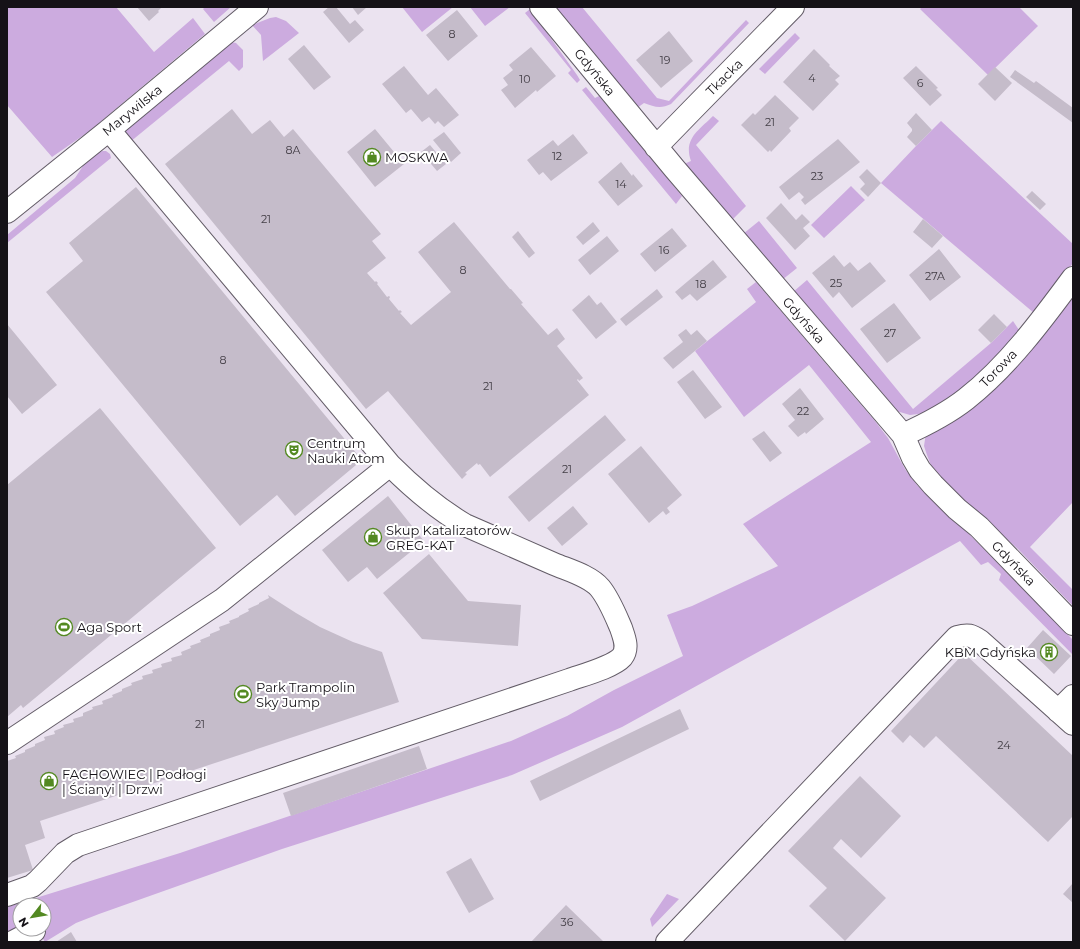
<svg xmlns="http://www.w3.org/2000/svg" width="1080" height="949" font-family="Montserrat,sans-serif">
<rect width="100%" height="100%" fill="#ebe3f0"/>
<path fill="#ccabdf" d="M7 7H116L154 52 193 18 205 34 106 117 91 130 52 157 7 105Z
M205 7H231L214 22 203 9Z
M402 7H453L422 32Z
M470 7H510L485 26Z
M556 7H582L657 98 669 101 746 20 749 23 671 104C661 109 654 107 644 103L637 108 555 8Z
M922 7H1019L1038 26 988 75 920 9Z
M530 9 577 75 580 80 577 83 568 73 571 70 525 13Z
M276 17 286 21 299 33 263 61 261 35 252 25 270 18Z
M795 33 800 38 765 74 759 69Z
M231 42 236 43 243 50V67L239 71 229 61 130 142 121 132Z
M586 87 595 98 599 96 682 196 676 204 582 90Z
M713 116 719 121 696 145 746 206 731 221 684 164 691 161C683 139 699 130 713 116Z
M941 121 1073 244V263L1034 313 881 183 916 146Z
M103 151H106L110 154 111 158 7 243V235L75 178 85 163 98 152Z
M851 186 865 200 824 238 811 225Z
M759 221 797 268 782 280 743 234Z
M807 280 913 409 991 343 1013 321 1019 330 994 361 980 377 932 411 918 414 910 415 893 410 793 292Z
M756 282 875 421 888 438 905 469 917 485 935 503 969 534 1073 640V655L999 580 1001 574 988 562 981 565 960 541 622 727 512 775 282 849 99 914 76 923 45 942 37 929H44V905H20V926L7 932V907L180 853 511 741 567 716 614 690 683 656 667 615 692 606 778 566 743 524 871 442 809 365 744 417 695 351 756 302 747 289Z
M1073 292V502L1030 547 1073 590V606L1018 549 943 481 932 468 927 455 924 446 926 433Z
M667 894 679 899 652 927 650 919Z"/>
<path fill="#c5bcca" d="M137 7H162L158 11 159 12 149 21Z
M329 7H336L350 24 355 20 364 30 349 43 323 12Z
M352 7H367L358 15Z
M457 10 478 36 448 61 426 35Z
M669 31 693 61 661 88 636 60Z
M304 45 331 77 314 90 288 59Z
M531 47 556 76 537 92 536 90 515 108 501 90 508 85 503 78 513 70 509 65Z
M814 49 830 65 829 66 840 76 835 80 839 84 813 111 783 82Z
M404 66 428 95 436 88 459 115 444 127 438 121 435 124 429 117 422 122 411 109 406 113 382 84Z
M916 66 938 88 936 89 942 95 930 106 903 78Z
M995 67 1012 83 995 101 978 84Z
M1015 70 1034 83 1036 81 1073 108V123L1010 77Z
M775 95 799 118 789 128 791 131 771 152 770 150 768 152 741 125 753 113 755 115Z
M232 109 252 134 270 120 284 137 293 129 381 234 372 241 386 258 367 273 375 282 376 281 378 283 377 284 387 297 389 296 390 297 389 299 399 311 400 310 402 312 400 313 411 325 451 292 418 252 454 222 510 289H511L523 303 521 304 548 335 557 328 565 339 557 346 583 378 579 381 578 379 577 380 589 395 490 477 480 464 478 465 477 463 465 473 467 474 462 479 388 391 366 409 165 164Z
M916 113 932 130 916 146 907 137 912 131V129L907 123Z
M375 129 404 164 375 187 347 152Z
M444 132 461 153 451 162 433 140Z
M573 134 588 153 551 181 543 172 539 175 527 160 553 140 558 146Z
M838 139 860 162 805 205 801 200 804 197 799 192 789 200 779 187Z
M430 145 446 164 437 171 421 152Z
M621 162 632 176 633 174 643 186 618 206 598 182Z
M867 169 881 183 868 197 860 189 865 184 859 177Z
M136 187 362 460 295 516 277 495 240 526 46 292 83 261 69 243Z
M1032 191 1046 204 1040 210 1026 197Z
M781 203 796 220 802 214 810 222 803 228 810 236 795 250 766 218Z
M923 219 943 236 932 248 913 232Z
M593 222 600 231 583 245 576 237Z
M672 228 687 246 655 272 640 254Z
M518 231 535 253 529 258 512 237Z
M607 236 619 251 590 275 578 260Z
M939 249 961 277 930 301 909 275Z
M834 255 844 267 850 262 858 271 870 262 886 281 852 308 839 292 833 298 812 273Z
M713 260 727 277 697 301 690 294 682 300 675 292Z
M657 289 663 297 626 326 620 319Z
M589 295 597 305 601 302 617 322 596 339 572 310Z
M894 303 921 338 887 363 860 329Z
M994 314 1007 327 991 343 978 330Z
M7 324 57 385 22 414 7 396Z
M686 329 691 335 697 330 707 341 673 369 663 358 683 342 678 335Z
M693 370 722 407 705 419 677 382Z
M800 388 824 419 806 434 805 432 798 437 788 426 795 420 782 404Z
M100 408 216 548 23 708 21 705 7 717V485Z
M605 415 626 440 529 522 508 497Z
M764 431 782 453 770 462 752 439Z
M641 446 682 495 667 508 670 512 666 515 663 511 649 523 608 474Z
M388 496 424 541 377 579 367 567 348 582 322 550Z
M573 506 588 524 562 546 547 528Z
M429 554 468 601 521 605 518 646 422 639 383 593Z
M268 595 296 613 320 627 353 642 382 652 399 702 40 821 45 838 25 845 33 870 7 878V761L16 758 15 756 25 752V750L35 746V744L45 740 44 737 55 734 54 731 64 727 63 725 74 722 73 719 83 716V713L93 709 92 707 103 704 102 701 113 697 112 695 122 691V689L132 685 131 683 143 679 142 676 153 673 152 670 162 667 161 664 172 661 171 658 182 655 181 652 191 648 190 646 201 642 200 640 210 636V634L220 630 219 627 230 623 229 621 239 617V616L249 611 248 609 259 604V603L269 598Z
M1043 630 1071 656 1054 674 1027 648Z
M964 653 1073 756V816L1048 842 936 736 924 748 910 735 903 743 891 731Z
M680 709 689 729 540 801 530 781Z
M419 746 427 769 291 816 283 793Z
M860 776 901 816 861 858 841 839 833 848 886 898 845 941 809 906 827 888 788 851Z
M471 858 494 899 469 913 446 872Z
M1073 883V903L1063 894Z
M566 905 604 942H531Z
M71 932 77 942H56Z"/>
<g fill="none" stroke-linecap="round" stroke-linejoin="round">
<g stroke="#635c67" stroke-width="24">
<path id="minor" d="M541 7 674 168 903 435 913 458 920 470 933 485 957 509 979 527 1073 624
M656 147 692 110 793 7
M7 212 109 130 257 7
M903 435C925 425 947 414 966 399 1008 366 1042 320 1073 278
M1058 711 1073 696
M7 743 222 600 390 465
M7 895 32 886 38 881 65 853 78 845 569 680C583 675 613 667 622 657 629 648 624 637 621 628 615 614 609 599 600 588 590 576 568 570 554 564 524 551 494 538 465 525 436 508 413 488 390 465L109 130
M13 942 34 931
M667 942 957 637C968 634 971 635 980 641L1073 724"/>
</g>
<use href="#minor" stroke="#fff" stroke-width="22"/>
</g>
<defs>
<g id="shop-ring" transform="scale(0.9)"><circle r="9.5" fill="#fff" stroke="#538921" stroke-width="1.5"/><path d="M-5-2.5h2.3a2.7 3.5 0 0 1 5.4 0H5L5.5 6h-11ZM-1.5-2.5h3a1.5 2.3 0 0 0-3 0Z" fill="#538921"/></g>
<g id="theatre-ring" transform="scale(0.9)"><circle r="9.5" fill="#fff" stroke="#538921" stroke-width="1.5"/><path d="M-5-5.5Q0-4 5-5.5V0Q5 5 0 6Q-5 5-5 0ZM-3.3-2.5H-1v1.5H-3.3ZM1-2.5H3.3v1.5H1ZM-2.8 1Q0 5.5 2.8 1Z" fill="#538921"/></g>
<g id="stadium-ring" transform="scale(0.9)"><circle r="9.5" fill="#fff" stroke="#538921" stroke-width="1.5"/><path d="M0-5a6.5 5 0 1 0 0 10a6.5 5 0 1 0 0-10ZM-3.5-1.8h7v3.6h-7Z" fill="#538921"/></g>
<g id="building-ring" transform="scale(0.9)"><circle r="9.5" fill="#fff" stroke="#538921" stroke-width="1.5"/><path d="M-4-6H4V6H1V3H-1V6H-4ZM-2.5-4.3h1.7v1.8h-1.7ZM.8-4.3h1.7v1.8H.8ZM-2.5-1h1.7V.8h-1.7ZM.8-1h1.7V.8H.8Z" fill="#538921"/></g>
</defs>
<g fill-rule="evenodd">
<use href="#shop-ring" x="372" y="157"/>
<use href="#theatre-ring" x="294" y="450"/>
<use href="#shop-ring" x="373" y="537"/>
<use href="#stadium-ring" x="64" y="627"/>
<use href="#building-ring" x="1049" y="652"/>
<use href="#stadium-ring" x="243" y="694"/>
<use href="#shop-ring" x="49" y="781"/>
</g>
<g text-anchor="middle" stroke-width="4" stroke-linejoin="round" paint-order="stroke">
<g font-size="11" fill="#413c44">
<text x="452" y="38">8</text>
<text x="665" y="64">19</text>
<text x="812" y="82">4</text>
<text x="525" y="83">10</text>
<text x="920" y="87">6</text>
<text x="770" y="126">21</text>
<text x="293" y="154">8A</text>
<text x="557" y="160">12</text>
<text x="817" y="180">23</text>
<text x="621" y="188">14</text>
<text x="266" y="223">21</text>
<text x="664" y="254">16</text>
<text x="463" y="274">8</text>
<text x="935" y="280">27A</text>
<text x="836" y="287">25</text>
<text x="701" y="288">18</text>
<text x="890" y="337">27</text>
<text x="223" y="364">8</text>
<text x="488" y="390">21</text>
<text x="803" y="415">22</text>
<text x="567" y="473">21</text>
<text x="200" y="728">21</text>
<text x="1004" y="749">24</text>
<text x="567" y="926">36</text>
</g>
<g font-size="13" fill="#151217" stroke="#fff">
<text transform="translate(595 72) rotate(51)" y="5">Gdyńska</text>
<text transform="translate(724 77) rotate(-45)" y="5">Tkacka</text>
<text transform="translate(132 110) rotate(-39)" y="5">Marywilska</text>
<text transform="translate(804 320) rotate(49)" y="5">Gdyńska</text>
<text transform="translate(998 368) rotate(-46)" y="5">Torowa</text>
<text transform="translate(1014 563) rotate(46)" y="5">Gdyńska</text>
</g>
<g font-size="13" fill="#151217" stroke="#fff" text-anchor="start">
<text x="385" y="162">MOSKWA</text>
<text x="307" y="448">Centrum<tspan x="307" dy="15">Nauki Atom</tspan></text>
<text x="386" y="535">Skup Katalizatorów<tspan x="386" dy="15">GREG-KAT</tspan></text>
<text x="77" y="632">Aga Sport</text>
<text x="1036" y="657" text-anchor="end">KBM Gdyńska</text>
<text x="256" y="692">Park Trampolin<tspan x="256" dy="15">Sky Jump</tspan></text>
<text x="62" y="779">FACHOWIEC | Podłogi<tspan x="62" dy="15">| Ścianyi | Drzwi</tspan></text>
</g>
</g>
<rect width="1080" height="949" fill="none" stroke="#151217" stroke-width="16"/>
<g transform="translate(32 917) rotate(239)"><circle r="19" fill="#ffffff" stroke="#a1a0a2"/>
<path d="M0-3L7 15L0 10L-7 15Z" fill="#538921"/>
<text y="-6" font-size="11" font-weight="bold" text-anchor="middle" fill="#151217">N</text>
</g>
</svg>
